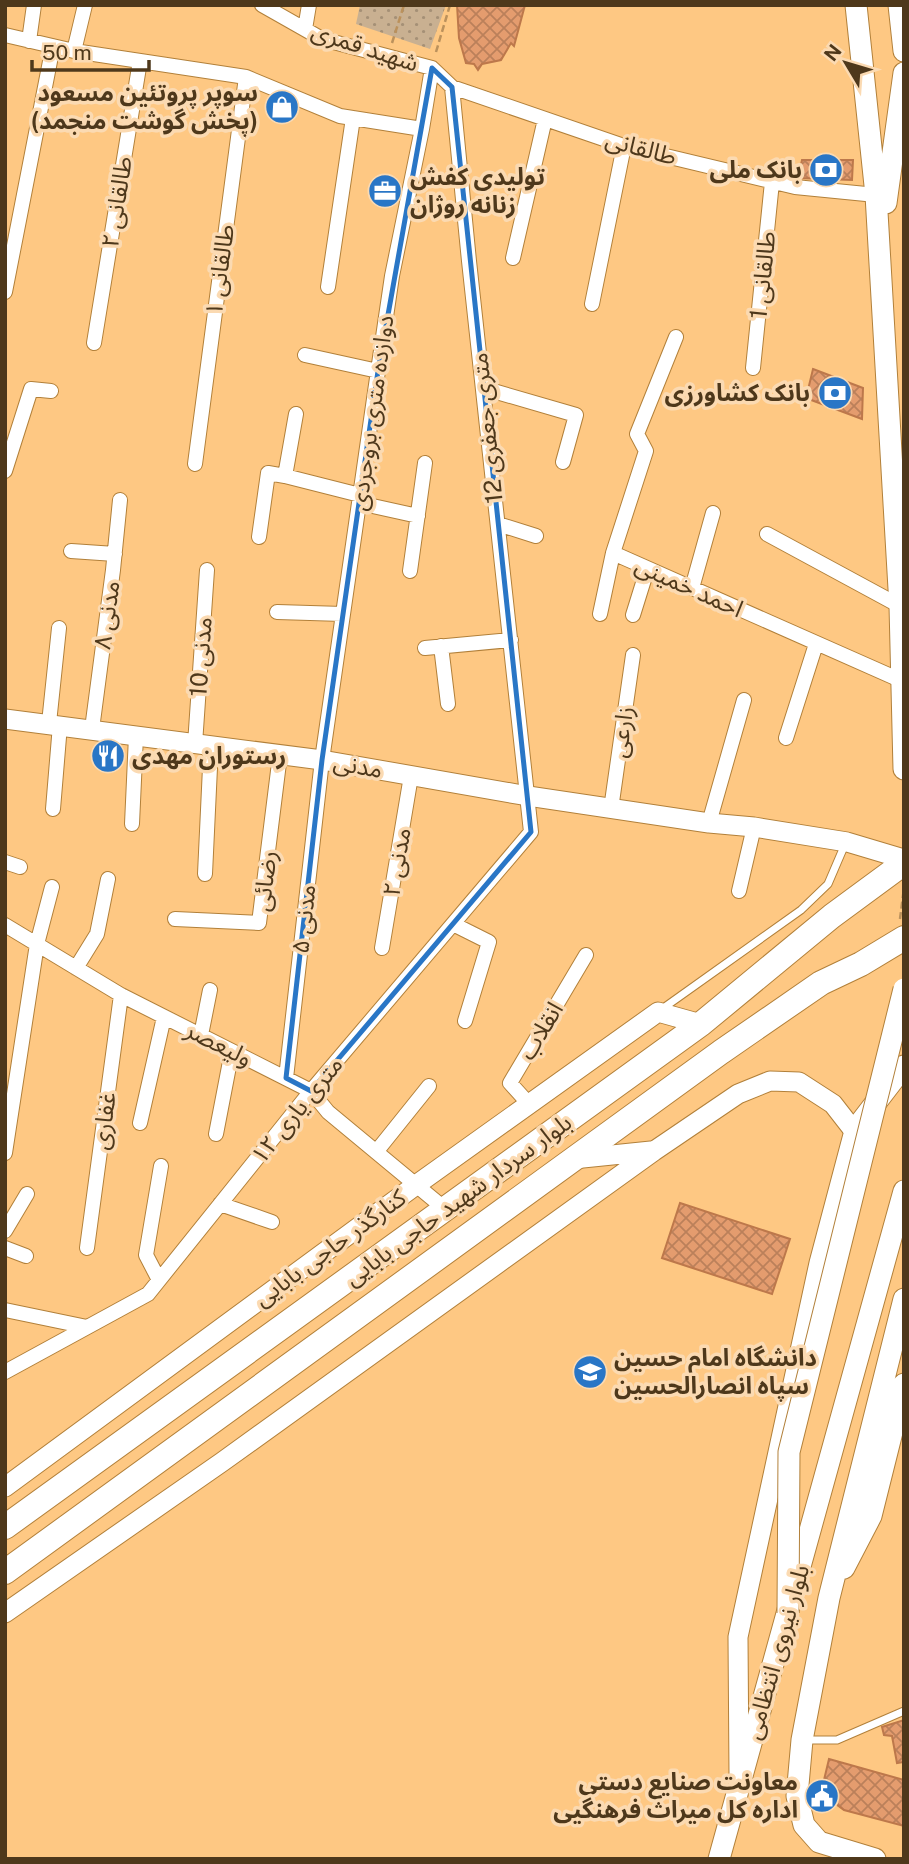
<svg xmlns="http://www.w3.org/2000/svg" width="909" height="1864" font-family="'Public Sans','Noto Sans Arabic',sans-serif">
<defs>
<pattern id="park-dots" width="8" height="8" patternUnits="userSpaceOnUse" patternTransform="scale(1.75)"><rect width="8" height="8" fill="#c9b091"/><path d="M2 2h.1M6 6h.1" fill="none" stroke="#a59076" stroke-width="1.8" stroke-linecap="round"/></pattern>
<pattern id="building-cross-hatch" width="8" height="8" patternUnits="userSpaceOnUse" patternTransform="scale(1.75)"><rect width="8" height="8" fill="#e49c6e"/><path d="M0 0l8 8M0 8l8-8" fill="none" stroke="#bb805a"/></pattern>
</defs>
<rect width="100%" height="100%" fill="#fec883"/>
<path fill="url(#park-dots)" d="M360 5H446L430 49 356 24Z"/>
<path fill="url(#building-cross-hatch)" stroke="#bd784b" stroke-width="2" d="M457 5H525L514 46 511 43 501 60 482 64 478 70 474 64 466 63 459 38Z
M802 160H853L852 180 798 178Z
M813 369 863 388 862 419 806 398Z
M680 1203 790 1239 772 1294 662 1258Z
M904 1720V1762L897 1763 892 1736 884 1735 882 1727Z
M829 1759 904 1780V1826L844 1810 829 1799 824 1780Z"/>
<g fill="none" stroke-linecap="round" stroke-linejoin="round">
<g stroke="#b2803a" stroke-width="9">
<path id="lane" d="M662 1009 801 910 828 884 846 842
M806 1740H837L904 1711"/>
</g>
<g stroke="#b2803a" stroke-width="16">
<path id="street" d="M305 29 309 5
M5 35 74 51 246 77 340 116 422 129
M29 41 34 5
M74 51 85 5
M452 87 624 146 795 187 876 195
M513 258 545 119
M328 287 353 118
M5 292 53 46
M592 304 624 146
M676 337 637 434 646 451 613 553 900 680
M94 343 140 61
M305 355 378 371
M753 368 772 182
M483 388 576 415 563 462
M296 414 285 476 360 495
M195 464 246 77
M5 471 31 389 51 391
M359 503 418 516
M498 524 536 536
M767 534 900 606
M259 537 268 473 285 476
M71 551 115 554
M410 571 425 463
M692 588 713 513
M277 612 343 614
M600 614 613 553
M633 615 647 570
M441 646 448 704
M425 648 511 640
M49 723 59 628
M92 729 113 570 120 500
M786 738 816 644
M195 744 207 570
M53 809 60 725
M611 809 633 655
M709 823 744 700
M132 824 136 736
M5 862 20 867
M205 874 211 746
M739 891 754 827
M175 919 259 923 280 755
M453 924 489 942 465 1021
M5 925 121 995 311 1091 328 1112 445 1209
M382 948 411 776
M76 968 97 934 108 879
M201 1035 210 990
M286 1078 322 760 378 371 392 276 422 129 432 68
M529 1104 510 1083 586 955
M140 1123 164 1017
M216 1134 232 1051
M376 1152 429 1086
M5 1153 37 944 52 887
M220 1204 272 1222
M5 1231 27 1194
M5 1248 26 1256
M87 1248 121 995
M159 1280 146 1255 161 1166
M5 1310 87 1327
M5 1372 148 1294 311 1091 531 832 469 261 452 87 432 68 322 39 262 5"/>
</g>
<g stroke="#b2803a" stroke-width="21">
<path id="secondary" d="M5 719 322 760 528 796 709 823 754 827 847 842 904 859
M573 1159 651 1151
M5 1487 416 1185 658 1012 701 1024
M5 1613 222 1462 654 1151 738 1094 770 1081 799 1082 833 1104 854 1131 819 1263 738 1637 739 1775"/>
</g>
<g stroke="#b2803a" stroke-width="23">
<path id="primary" d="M856 5 876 195 900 606 904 769
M899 5 904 51
M886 203 904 73
M854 1131 904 1066
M844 1568 871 1516 904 1384
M719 1859 904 1191
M875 1859 819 1842 804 1825 797 1796 802 1740 829 1598 904 1299"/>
</g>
<g stroke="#b2803a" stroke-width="26">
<path id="highway" d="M5 1527 701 1024 832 916 904 863
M5 1572 721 1052 821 983 861 964 904 938"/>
</g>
<path stroke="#bb915c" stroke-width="2.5" stroke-dasharray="7 3.5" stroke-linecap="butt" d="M392 43 404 5
M436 52 450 5
M900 919 904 888"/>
<use href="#lane" stroke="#fff" stroke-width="7"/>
<use href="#street" stroke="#fff" stroke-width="14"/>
<use href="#secondary" stroke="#fff" stroke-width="19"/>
<use href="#primary" stroke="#fff" stroke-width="21"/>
<use href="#highway" stroke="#fff" stroke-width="24"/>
<g stroke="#b2803a" stroke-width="23" stroke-linecap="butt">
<path id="primary-bridge" d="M788 1613 789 1452 904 989"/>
</g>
<use href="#primary-bridge" stroke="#fff" stroke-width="21"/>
</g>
<path fill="none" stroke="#2976c6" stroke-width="5" stroke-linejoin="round" d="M432 68 452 87 531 832 311 1091 286 1078 322 760 378 371Z"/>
<defs>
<g id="shop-disc" transform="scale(1.75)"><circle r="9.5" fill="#2976c6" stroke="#fbdab2"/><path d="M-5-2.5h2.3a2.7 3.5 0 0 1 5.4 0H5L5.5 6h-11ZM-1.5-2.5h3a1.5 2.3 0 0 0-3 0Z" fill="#fff"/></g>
<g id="bank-disc" transform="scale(1.75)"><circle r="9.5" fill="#2976c6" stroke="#fbdab2"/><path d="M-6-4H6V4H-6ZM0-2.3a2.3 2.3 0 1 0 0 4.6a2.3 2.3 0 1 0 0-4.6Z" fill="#fff"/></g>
<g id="office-disc" transform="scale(1.75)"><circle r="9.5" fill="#2976c6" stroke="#fbdab2"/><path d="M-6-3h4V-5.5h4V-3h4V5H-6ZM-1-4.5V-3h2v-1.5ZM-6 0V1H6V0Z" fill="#fff"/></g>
<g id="restaurant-disc" transform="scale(1.75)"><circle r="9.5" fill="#2976c6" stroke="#fbdab2"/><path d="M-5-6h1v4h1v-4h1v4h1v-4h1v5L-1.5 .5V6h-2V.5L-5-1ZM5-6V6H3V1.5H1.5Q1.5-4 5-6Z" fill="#fff"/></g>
<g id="university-disc" transform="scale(1.75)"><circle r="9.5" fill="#2976c6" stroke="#fbdab2"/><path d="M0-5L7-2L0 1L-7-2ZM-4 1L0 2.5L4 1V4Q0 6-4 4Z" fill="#fff"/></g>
<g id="civic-disc" transform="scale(1.75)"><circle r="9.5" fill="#2976c6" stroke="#fbdab2"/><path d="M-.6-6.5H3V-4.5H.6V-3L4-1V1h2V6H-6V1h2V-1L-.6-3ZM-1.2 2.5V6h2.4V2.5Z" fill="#fff"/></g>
</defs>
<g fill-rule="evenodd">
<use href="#shop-disc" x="282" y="107"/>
<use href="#bank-disc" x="826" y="170"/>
<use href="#office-disc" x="385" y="191"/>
<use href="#bank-disc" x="835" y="393"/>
<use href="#restaurant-disc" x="108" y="756"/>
<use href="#university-disc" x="590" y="1372"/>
<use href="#civic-disc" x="822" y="1796"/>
</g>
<g text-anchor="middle" stroke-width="7" stroke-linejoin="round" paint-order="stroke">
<g font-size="24" fill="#4e381b" stroke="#fbdab2">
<text transform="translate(365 47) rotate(18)" y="8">شهید قمری</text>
<text transform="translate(641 148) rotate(15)" y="8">طالقانی</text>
<text transform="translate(117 202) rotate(-81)" y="8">طالقانی ۲</text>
<text transform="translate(220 270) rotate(-82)" y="8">طالقانی ۱</text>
<text transform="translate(763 275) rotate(-84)" y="8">طالقانی 1</text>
<text transform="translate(372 413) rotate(-82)" y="8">دوازده متری بروجردی</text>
<text transform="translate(487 428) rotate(-96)" y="8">12 متری جعفری</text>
<text transform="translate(689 587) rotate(24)" y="8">احمد خمینی</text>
<text transform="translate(107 615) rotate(-82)" y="8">مدنی ۸</text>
<text transform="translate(201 657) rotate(-86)" y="8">مدنی 10</text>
<text transform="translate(622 732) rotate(-82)" y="8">زارعی</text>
<text transform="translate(358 766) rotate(10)" y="8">مدنی</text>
<text transform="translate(397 862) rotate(-80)" y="8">مدنی ۲</text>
<text transform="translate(265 881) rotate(-83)" y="8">رضائی</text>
<text transform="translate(304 919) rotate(-84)" y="8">مدنی ۵</text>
<text transform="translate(541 1031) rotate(-59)" y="8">انقلاب</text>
<text transform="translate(219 1044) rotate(27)" y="8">ولیعصر</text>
<text transform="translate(297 1110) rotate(-51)" y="8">۱۲ متری یاری</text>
<text transform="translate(104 1121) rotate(-82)" y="8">غفاری</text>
<text transform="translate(458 1200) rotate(-36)" y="8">بلوار سردار شهید حاجی بابایی</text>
<text transform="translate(330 1248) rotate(-36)" y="8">کنارگذر حاجی بابایی</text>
<text transform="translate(777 1652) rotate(-74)" y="8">بلوار نیروی انتظامی</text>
</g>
<g font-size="24" font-weight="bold" fill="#4e381b" stroke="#fbdab2" text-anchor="end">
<text x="258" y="101">سوپر پروتئین مسعود<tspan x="258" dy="28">(پخش گوشت منجمد)</tspan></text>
<text x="802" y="178">بانک ملی</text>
<text x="410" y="185" text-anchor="start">تولیدی کفش<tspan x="410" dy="28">زنانه روژان</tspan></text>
<text x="810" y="401">بانک کشاورزی</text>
<text x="132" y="764" text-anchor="start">رستوران مهدی</text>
<text x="614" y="1366" text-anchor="start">دانشگاه امام حسین<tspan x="614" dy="28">سپاه انصارالحسین</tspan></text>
<text x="798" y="1790">معاونت صنایع دستی<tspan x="798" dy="28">اداره کل میراث فرهنگیی</tspan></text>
</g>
</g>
<rect width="909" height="1864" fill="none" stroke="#4e381b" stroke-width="14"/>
<g transform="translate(846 63) rotate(308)" stroke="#fbdab2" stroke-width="5" paint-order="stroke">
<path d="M0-5L12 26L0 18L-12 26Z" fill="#4e381b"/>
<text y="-10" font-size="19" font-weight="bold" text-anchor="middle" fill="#4e381b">N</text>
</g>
<path d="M32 60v10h117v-10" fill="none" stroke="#4e381b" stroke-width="3.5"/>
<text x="42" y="60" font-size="21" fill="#4e381b" stroke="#fbdab2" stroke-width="5" paint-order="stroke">50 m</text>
</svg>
